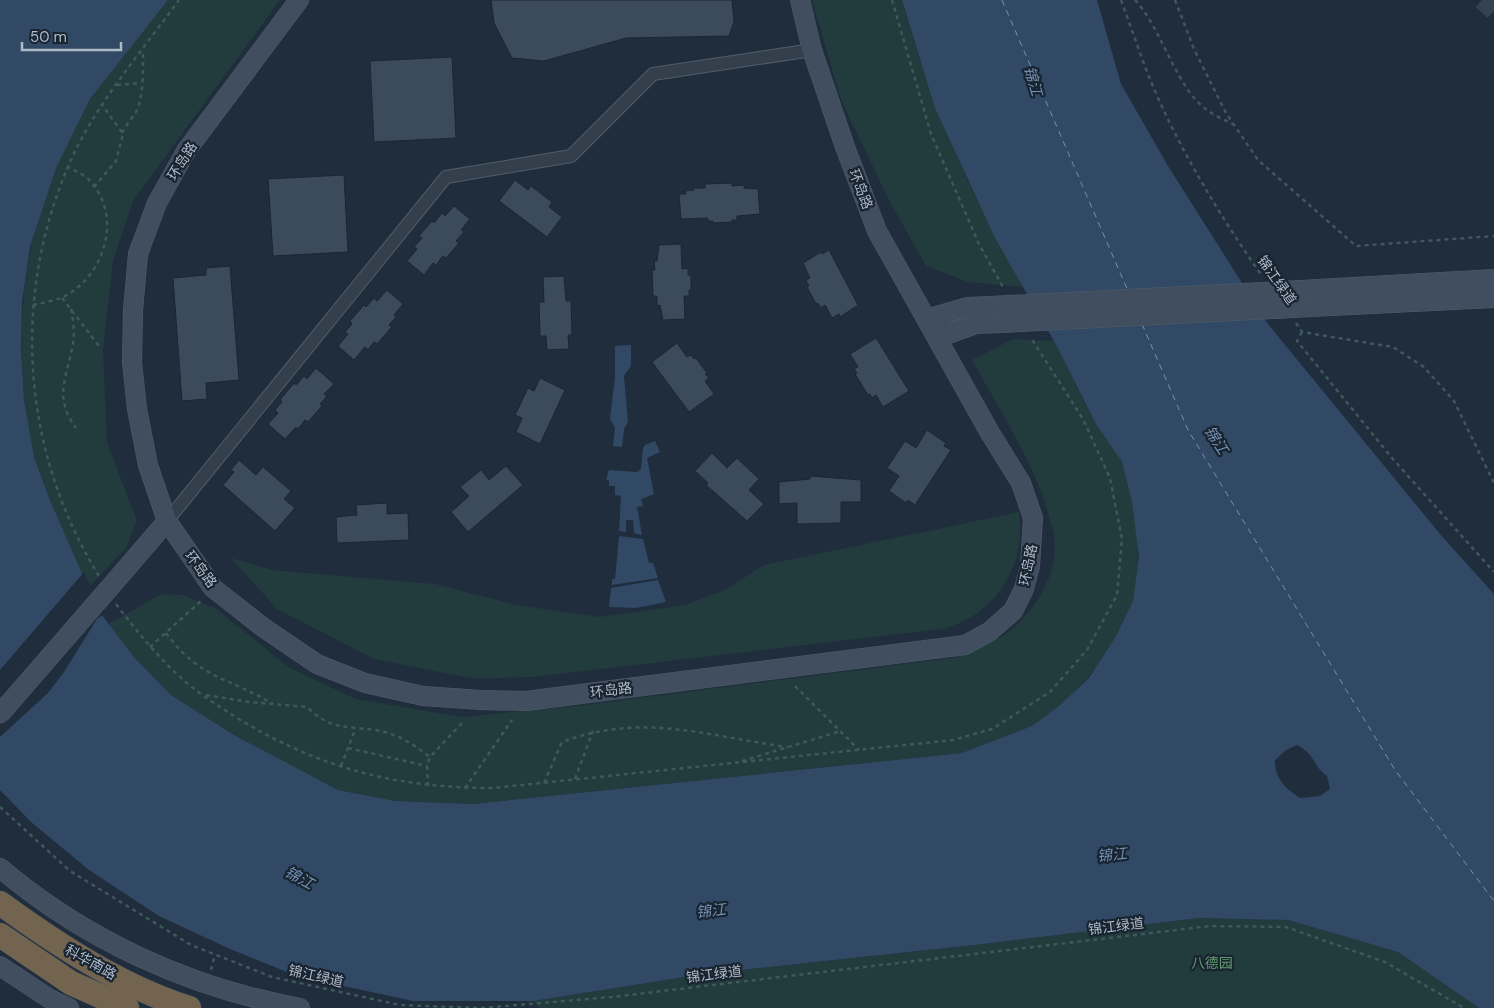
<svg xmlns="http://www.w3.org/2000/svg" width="1494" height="1008" font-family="'DM Sans','Noto Sans SC',sans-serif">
<rect width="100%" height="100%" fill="#202d3c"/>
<path fill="#223b3d" d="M168 0H280L133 201 113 261 103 350 107 442 137 521 126 548 88 588C70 546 49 503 35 459 27 434 24 406 23 380 17 295 30 223 66 145 73 129 81 112 91 98 114 64 142 32 168 0Z
M812 0H902C930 101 970 196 1024 287L968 282 926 266 890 202 841 100Z
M1013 339 1054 341C1068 368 1080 395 1095 422 1103 436 1116 448 1122 463 1136 499 1144 564 1133 601 1120 646 1072 702 1033 726 1012 739 985 745 962 753L473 804 395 801 338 790 294 768 234 735 171 695 134 657 108 624 161 594 183 595 215 608 290 668 356 699 462 717 584 705 952 658C969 651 989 645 1004 635 1035 614 1062 569 1053 531 1039 469 1002 415 972 360Z
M1019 512C1027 561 999 610 952 626 941 630 928 630 917 632L532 677 475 679 374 659 277 609 231 558 272 570 435 584 517 605 599 617 685 605 725 590 764 565Z
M1199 918 1288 920 1398 952 1479 1008H540L533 1001 704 974 983 944Z"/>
<path fill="#314965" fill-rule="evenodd" d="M0 0H168L90 99 56 168 30 247 22 302 21 349 24 400 34 457 49 498 98 610 134 657 171 695 234 735 338 790 395 801 473 804 962 753 1032 726 1059 706 1089 678 1116 636 1133 601 1139 557 1132 502 1122 462 1096 424 1054 341 995 238 935 108 902 0H1097L1121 84 1168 166 1268 324 1440 534 1494 594V1008H1479L1398 952 1288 920 1199 918 983 944 704 974 533 1001H413L297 976 230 949 159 916 89 870 31 822 0 790ZM1297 745C1316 755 1312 765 1327 776L1330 789 1320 796 1300 798C1285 788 1275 779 1275 760L1286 750Z
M631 345V366L624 376 628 422 624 429 622 447 613 446 615 428 610 419 615 376V346Z
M655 441 660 452 647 458 654 494 641 499 643 506 637 507 642 535 634 533 633 520H626V532L619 531 621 496 615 495V486H609V481L606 479 609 470 637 472 641 469 643 448 645 445Z
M619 536 643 539 649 563H653L658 578 612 585V579H615Z
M658 580 666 602 636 608 609 607 611 588Z"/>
<path fill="#202d3c" d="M84 572 104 614 97 619 64 672 48 693 0 737V670Z"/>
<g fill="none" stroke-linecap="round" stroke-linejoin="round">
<path stroke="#7491b3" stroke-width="1" stroke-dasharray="6 5" stroke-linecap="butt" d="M1002 0 1128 291
M1142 324 1188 430 1395 770 1494 901"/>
</g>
<path fill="#3b4b5c" stroke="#1b2633" d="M491 0H732L734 22 729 36 626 38 544 61 512 58 494 23Z
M452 57 456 138 374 142 370 61Z
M344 175 348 252 273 256 268 179Z
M515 180 528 190 531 186 552 202 549 207 562 217 547 237 499 201Z
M732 183V186L744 185V188L758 189 760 214 737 216V220H732V222L713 223V221H708V218L681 219 679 194H686L685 191 694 190V188H705V184Z
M454 206 470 219 461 230 464 232 456 241 459 243 446 258 443 256 436 265 433 263 424 275 407 261 417 249 414 247 422 238 419 236 432 221 434 223 442 213 445 216Z
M681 244 682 269 688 268V275H691V290H689V296H684L685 319 663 320 660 305 657 306V296H653L652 270H655L654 261H657L659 245Z
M829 250 858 305 840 317 839 314 832 318 825 305 821 308 818 303 816 304 807 287 809 286 806 280 810 278 803 263 821 252 822 254Z
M230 266 239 380 206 383 207 399 182 401 173 278 206 275V268Z
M564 276 566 301H571L572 335H568L569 349 547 350 546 336H540L539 302H544L543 277Z
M387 290 403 304 394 315 396 317 389 325 392 327 377 344 374 342 368 350 365 347 354 360 338 346 348 334 345 332 352 324 350 321 364 305 366 307 374 298 377 301Z
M876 338 909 391 883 407 876 395 872 398 870 394 868 395 855 374 857 373 854 369 858 367 850 354Z
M677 343 687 357 691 355 694 359 696 358 707 373 705 374 709 378 705 381 714 394 689 412 652 362Z
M316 368 334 384 324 394 327 396 320 404 322 406 308 422 305 420 298 429 296 427 285 439 268 424 278 413 275 410 282 402 280 400 294 383 296 385 304 376 307 379Z
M540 378 565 390 540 444 516 432 522 418 515 415 528 388 534 391Z
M927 430 946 443 944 446 951 450 915 505 908 500 906 503 889 491 899 476 887 468 905 441 916 448Z
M712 453 727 468 737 458 759 479 749 490 764 504 747 521 706 485 708 483 695 471Z
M239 460 256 475 263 467 291 491 284 499 295 508 275 531 223 485 234 472 231 470Z
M506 466 523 485 468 532 451 512 469 496 460 487 481 470 489 480Z
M810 476 861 480V502H841V523L797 524V503L779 504V482L810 479Z
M387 503V514L408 513 409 540 337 543 336 517 357 515 356 505Z"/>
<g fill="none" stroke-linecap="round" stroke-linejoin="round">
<path stroke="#354251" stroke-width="19" stroke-dasharray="19 9" stroke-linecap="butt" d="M1482 0 1494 11"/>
<g stroke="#515d6a" stroke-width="14">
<path id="street" d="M167 521 446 177 571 156 653 74 812 50"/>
</g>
<g stroke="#515d6a" stroke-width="20">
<path id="secondary" d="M299 0 186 151 157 203 138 254 133 310 132 362 137 409 148 465 167 521 213 588 264 628 317 664 365 683 423 696 481 700 526 701 965 645 989 632 1013 611 1024 589 1030 566 1033 518 1021 483 990 433 877 231 845 147 812 50 800 0
M1301 290 1494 279
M1311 307 1494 298
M926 319 967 307 991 306
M937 338 976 324 1001 323
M118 578 167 521
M0 868C85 940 190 988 300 1008
M0 966 50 999 69 1008"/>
</g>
<g stroke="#3e4a57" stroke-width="25">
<path id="highway" d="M0 903C58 945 120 986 189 1008
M0 935 71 983 127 1008"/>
</g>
<path stroke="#3f585a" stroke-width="2.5" stroke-dasharray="4 4" stroke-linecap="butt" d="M892 0 931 134 979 244 1004 289
M1121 0C1130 24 1138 48 1147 72 1176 144 1218 213 1262 276
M1135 0C1162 29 1176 88 1207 110 1215 116 1225 120 1234 125
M1175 0 1194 49 1226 113 1258 160 1356 246 1494 236
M117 85 141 83
M122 133C126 124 133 118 137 110 144 96 143 65 143 50
M94 187 116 161 123 134 103 106
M62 298 99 346
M33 305C42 303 54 301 63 297 104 277 123 218 91 182 85 175 76 171 68 167
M71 309C73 321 75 332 73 344 67 377 53 397 76 428
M1296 323 1302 332 1393 347 1424 367 1454 401 1494 483
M1302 332 1297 341 1392 458 1494 572
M99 576C19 447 10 287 76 149 103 96 144 48 179 0
M116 604C136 630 155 654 179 676 195 691 215 704 234 716 318 768 395 788 493 788L953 740 992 729 1050 692 1087 650 1117 595 1122 539 1110 478 1083 419 1031 338
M166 633C200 679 228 677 273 704
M150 647 201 601
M795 686 859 750
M206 695 249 702 307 707C330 730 346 726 375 730 397 733 414 745 430 757
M348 748 427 766
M742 761 841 731
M341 766 355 730
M575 779 593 731
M544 783 562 742C642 712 707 736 787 747
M428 786 427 766 430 757 463 722
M465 788 512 720
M0 807 70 871 191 945 272 977 400 1005 481 1008 612 997 1210 926 1286 927 1385 962 1464 1008
M211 970 215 955"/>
<use href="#street" stroke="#343f4c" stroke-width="12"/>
<use href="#secondary" stroke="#414e5f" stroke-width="19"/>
<use href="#highway" stroke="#736450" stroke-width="24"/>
<g stroke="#515d6a" stroke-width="20" stroke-linecap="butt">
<path id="secondary-bridge" d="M991 306 1301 290
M1001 323 1311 307
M0 714 118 578"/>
</g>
<use href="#secondary-bridge" stroke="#414e5f" stroke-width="19"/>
</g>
<g text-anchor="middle" stroke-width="4.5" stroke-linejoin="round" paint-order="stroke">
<g font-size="14" fill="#aebac8" stroke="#192431">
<text transform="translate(182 161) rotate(-58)" y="5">环岛路</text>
<text transform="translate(861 189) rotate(69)" y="5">环岛路</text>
<text transform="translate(1277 280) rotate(55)" y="5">锦江绿道</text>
<text transform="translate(1028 565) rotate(-79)" y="5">环岛路</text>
<text transform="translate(201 569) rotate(53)" y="5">环岛路</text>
<text transform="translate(611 690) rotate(-7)" y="5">环岛路</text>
<text transform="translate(1116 926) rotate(-7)" y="5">锦江绿道</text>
<text transform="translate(91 962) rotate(29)" y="5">科华南路</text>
<text transform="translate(714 974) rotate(-7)" y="5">锦江绿道</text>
<text transform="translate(316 976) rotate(13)" y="5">锦江绿道</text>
</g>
<g font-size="14" fill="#639b6e" stroke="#192431">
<text x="1212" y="968">八德园</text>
</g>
<g font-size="15" font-style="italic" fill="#7491b3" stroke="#192431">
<text transform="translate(1033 81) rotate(74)" y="5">锦江</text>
<text transform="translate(1216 440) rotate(57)" y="5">锦江</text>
<text transform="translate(1112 855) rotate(-6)" y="5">锦江</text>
<text transform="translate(299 878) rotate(28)" y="5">锦江</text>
<text transform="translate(711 911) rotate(-7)" y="5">锦江</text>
</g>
</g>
<path d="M22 42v8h99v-8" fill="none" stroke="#aebac8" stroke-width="2.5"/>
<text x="30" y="42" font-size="15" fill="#aebac8" stroke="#192431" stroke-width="4" paint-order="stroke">50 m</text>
</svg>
